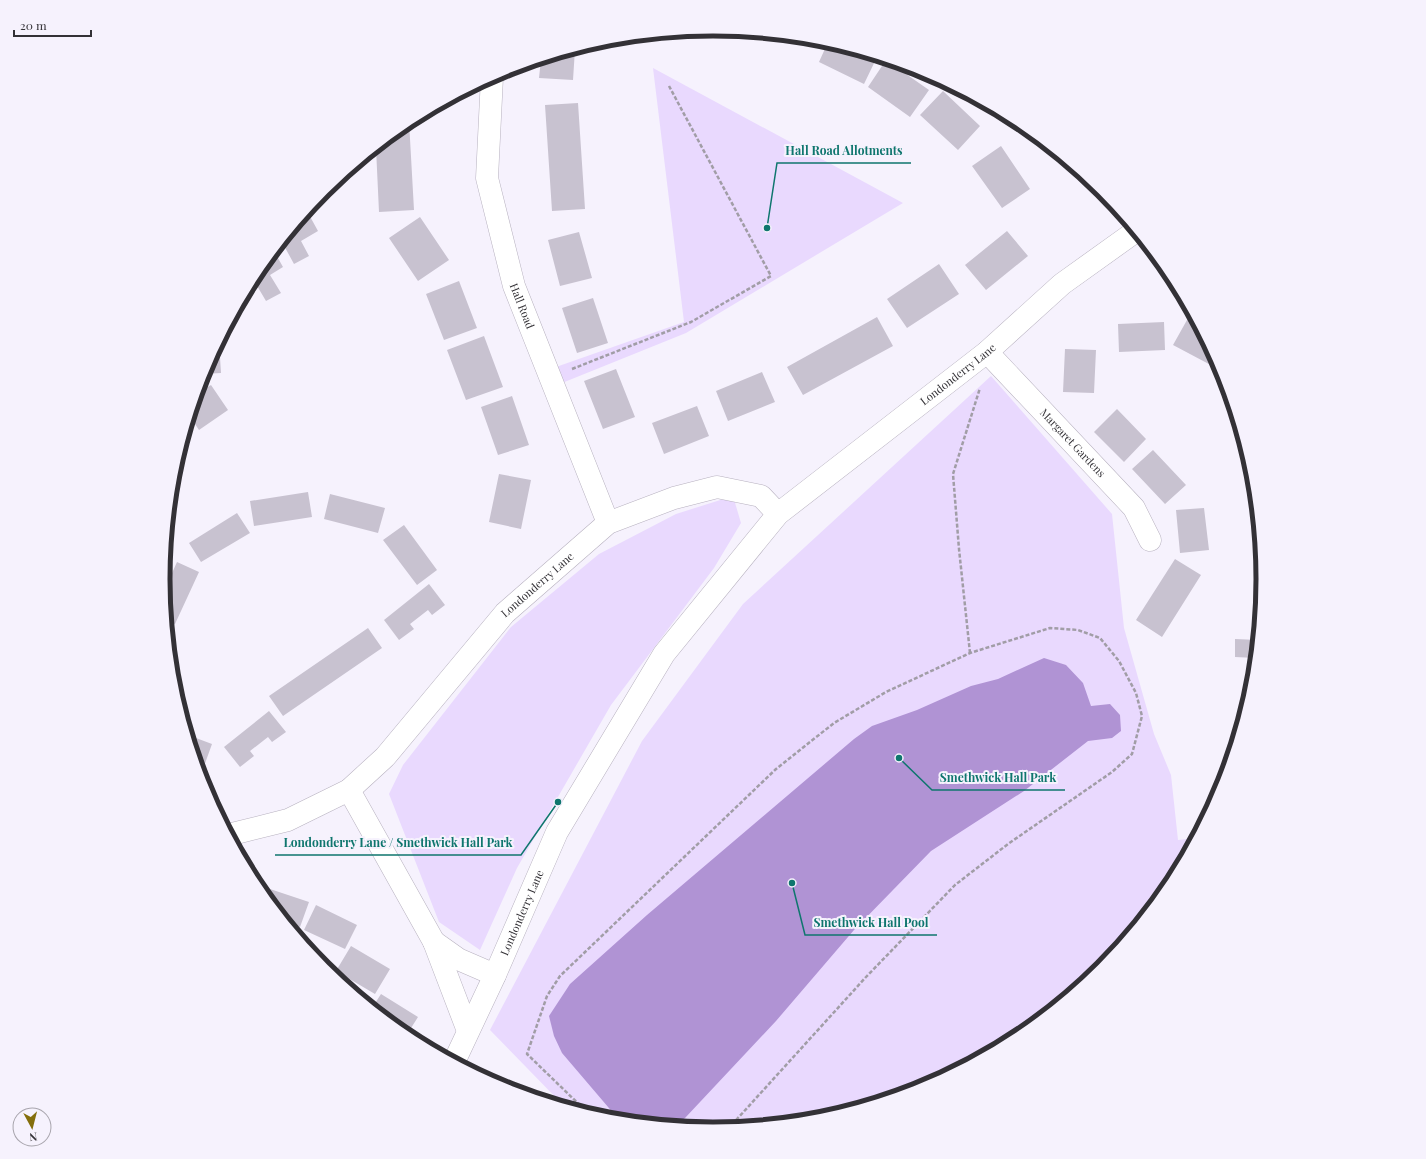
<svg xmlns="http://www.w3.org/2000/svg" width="1426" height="1159" font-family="'Playfair Display',serif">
<rect width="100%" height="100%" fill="#f6f2fd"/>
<path fill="#e9d9fe" d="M653 68 903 203 686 333 562 383 556 367 684 322Z
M991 376 1112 514 1124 628 1154 734 1171 775 1178 840 1196 838 1171 886 1102 969 1019 1037 923 1088 820 1119 713 1130 605 1119 565 1107 490 1030 642 741 743 604Z
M733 496 741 523 714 568 611 705 517 868 480 950 439 922 389 794 403 765 511 627 599 554 676 514Z"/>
<path fill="#b093d4" d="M1044 658 1066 665 1083 683 1091 706 1110 704 1120 715 1121 731 1112 738 1088 741 1024 791 931 851 854 930 776 1021 685 1118 673 1126 620 1121 562 1053 554 1036 549 1016 570 984 647 915 854 739 872 726 917 710 971 686 998 679Z"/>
<path fill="#c8c2d0" d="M828 42 877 57 864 84 819 62Z
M575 49 573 80 539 78 541 59Z
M886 60 929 90 910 117 868 87Z
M943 91 980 126 958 150 920 115Z
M578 103 585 209 552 211 545 105Z
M409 121 414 210 379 212 376 148Z
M1001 146 1030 189 1002 208 972 166Z
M307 211 318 231 301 241 309 256 294 264 282 242Z
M420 217 449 260 418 281 389 238Z
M1007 231 1028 256 986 290 965 265Z
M579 232 592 278 560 286 548 240Z
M274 251 283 267 270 275 281 293 266 301 253 279Z
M939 264 959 294 907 328 887 299Z
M459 281 477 328 444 340 426 294Z
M593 298 608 343 577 353 562 308Z
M877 317 893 346 803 395 787 367Z
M1187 320 1198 326 1222 371 1173 345Z
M1164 322 1165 350 1119 352 1118 324Z
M484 336 503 387 466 400 447 350Z
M219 342 221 373 203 374 204 369Z
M1065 349 1096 350 1094 393 1063 392Z
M616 369 635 417 603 429 584 381Z
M762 372 775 402 728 421 716 391Z
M211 385 228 410 199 430 195 424 186 431 199 388 201 391Z
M512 396 529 445 498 455 481 407Z
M697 406 709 436 664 454 652 423Z
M1117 409 1146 439 1124 462 1094 432Z
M1153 450 1186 485 1165 504 1132 469Z
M499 474 531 480 521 529 489 522Z
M308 492 312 517 254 526 250 501Z
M330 494 385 508 378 533 324 519Z
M1204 508 1209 550 1180 553 1176 510Z
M237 513 250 533 201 562 189 543Z
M404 525 437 570 417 585 383 540Z
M1175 559 1201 575 1162 637 1136 620Z
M177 562 199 572 175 624 167 620 164 591Z
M429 584 445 605 432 615 428 610 410 624 414 629 399 640 384 620Z
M368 628 382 648 283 716 269 696Z
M172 632 176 673 178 674 179 691 175 692 168 633Z
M1235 639 1258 640 1256 658 1235 657Z
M269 711 286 732 272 742 268 737 250 751 254 756 240 767 224 747Z
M188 735 212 744 203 769 197 767Z
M267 888 309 902 300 927 285 922 264 896Z
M316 905 357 925 345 949 304 930Z
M351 946 390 969 375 994 336 971Z
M381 994 418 1017 406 1036 372 1008Z
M539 1092 548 1102 533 1098Z"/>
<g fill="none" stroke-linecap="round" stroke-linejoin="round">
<g stroke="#b7b1bf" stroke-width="23">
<g id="minor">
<path id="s1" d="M492 77 487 178 514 286 608 523"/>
<path id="s2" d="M987 352 1134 508 1150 540"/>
</g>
</g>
<g stroke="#b7b1bf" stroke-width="23">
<g id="tertiary">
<path d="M349 790 434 942 468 1031"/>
<path id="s3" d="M228 835 288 820 349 790 385 757 505 613 608 523 674 498 717 487 761 496 778 514"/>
<path d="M434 942 458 959 495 975"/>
<path id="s4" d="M454 1062 495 975 557 832 664 654 778 514 987 352 1062 284 1136 231"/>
</g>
</g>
<path stroke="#a19da6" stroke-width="2.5" stroke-dasharray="4 2" stroke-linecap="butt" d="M572 369 691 322 771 276 669 86
M970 653 959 549 953 474 980 388
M589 1114 527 1054 547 996 560 976 776 769 834 723 886 692 970 653 1050 628 1078 630 1100 638 1119 661 1136 693 1142 716 1132 754 1112 772 1008 844 955 885 866 977 728 1129"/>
<use href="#minor" stroke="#fff" stroke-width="22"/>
<use href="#tertiary" stroke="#fff" stroke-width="22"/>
</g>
<g text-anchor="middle" stroke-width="4" stroke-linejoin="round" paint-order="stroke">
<g font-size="11" fill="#333136" stroke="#f6f2fd">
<text dy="4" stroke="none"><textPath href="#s1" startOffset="234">Hall Road</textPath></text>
<text dy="4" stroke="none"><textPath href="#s4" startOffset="868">Londonderry Lane</textPath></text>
<text dy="4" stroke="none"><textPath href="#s2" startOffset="125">Margaret Gardens</textPath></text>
<text dy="4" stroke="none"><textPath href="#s3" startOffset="409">Londonderry Lane</textPath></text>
<text dy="4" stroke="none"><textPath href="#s4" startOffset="164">Londonderry Lane</textPath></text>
</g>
</g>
<path d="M0 0H1426V1159H0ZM170 579a543 543 0 1 1 1086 0a543 543 0 1 1-1086 0Z" fill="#f6f2fd" fill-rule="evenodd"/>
<path fill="none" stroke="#333136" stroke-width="5" d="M170 579a543 543 0 1 1 1086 0a543 543 0 1 1-1086 0Z"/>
<path fill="none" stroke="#0f766e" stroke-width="1.5" d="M767 228L777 163H911M899 758L932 790H1065M558 802L521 855H275M792 883L805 935H937"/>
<g fill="#0f766e" stroke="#f6f2fd" stroke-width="1.5">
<circle cx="767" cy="228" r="4"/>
<circle cx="899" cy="758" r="4"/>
<circle cx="558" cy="802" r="4"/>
<circle cx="792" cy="883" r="4"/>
</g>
<g font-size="12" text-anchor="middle" font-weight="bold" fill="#0f766e" stroke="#f6f2fd" stroke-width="4" stroke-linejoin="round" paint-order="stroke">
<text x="844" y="155">Hall Road Allotments</text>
<text x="998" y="782">Smethwick Hall Park</text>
<text x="398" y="847">Londonderry Lane / Smethwick Hall Park</text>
<text x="871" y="927">Smethwick Hall Pool</text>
</g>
<g transform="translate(32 1127) rotate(173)"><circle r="19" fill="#f6f2fd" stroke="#a8a5ad"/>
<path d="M0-3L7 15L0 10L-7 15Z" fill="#846e0c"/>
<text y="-6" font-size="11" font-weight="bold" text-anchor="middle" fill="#333136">N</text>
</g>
<path d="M14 30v6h77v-6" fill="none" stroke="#333136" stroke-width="2"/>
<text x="20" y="30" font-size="12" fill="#333136" stroke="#f6f2fd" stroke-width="3" paint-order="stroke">20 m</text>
</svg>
